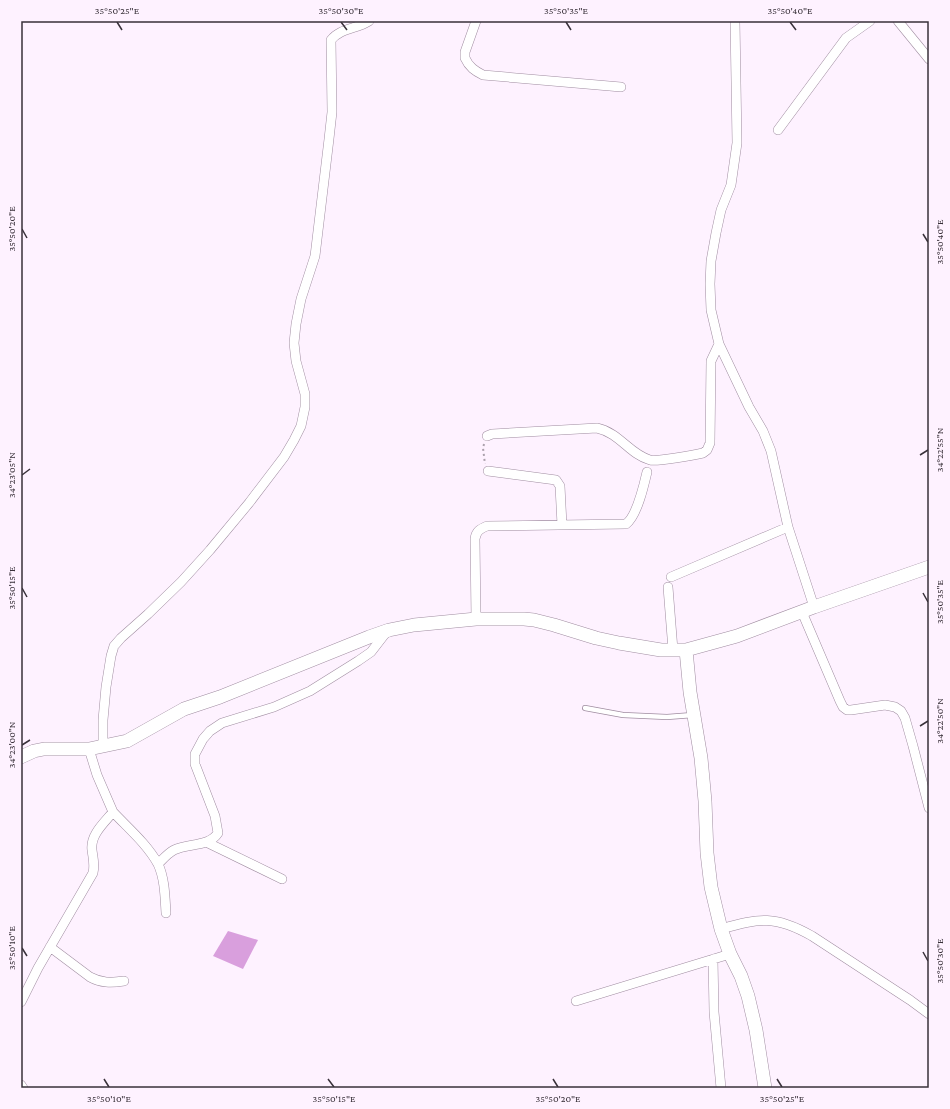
<svg xmlns="http://www.w3.org/2000/svg" width="950" height="1109" font-family="'Crimson Pro',serif">
<rect width="100%" height="100%" fill="#fef2ff"/>
<path fill="#d99fdd" d="M228 931 258 940 243 969 213 956Z"/>
<g fill="none" stroke-linecap="round" stroke-linejoin="round">
<g stroke="#a08da1" stroke-width="6">
<path id="lane" d="M585 708 623 715 667 717 693 715"/>
</g>
<g stroke="#a08da1" stroke-width="10">
<path id="street" d="M476 21 465 52V58C469 67 475 71 483 75L621 87
M735 21 737 143 731 185 721 210 716 233 711 261 710 284 711 310 719 344 749 407 763 431 771 451 788 527 814 607
M898 21 929 59
M778 130 846 38 870 21
M487 436 492 434 597 428C620 433 629 454 650 460 656 462 694 455 703 453L707 450 710 443 711 361 719 344
M488 471 556 480 560 486 562 525
M671 577 788 527
M668 587 673 650
M802 612 840 701 843 707 847 710H851L885 705 895 707 901 711 905 718 913 746 929 808
M476 619 475 539C476 531 480 529 487 526L626 524C637 516 644 485 647 472
M103 746V720L106 687 111 656 114 646 121 638 148 614 181 582 210 550 249 503 284 457 294 440 301 426 305 407V394L296 361 294 343 296 324 301 299 315 256 329 139 332 112 331 40C340 28 357 29 369 21
M113 812C128 828 147 844 158 864 165 879 165 898 166 913
M206 842 282 879
M158 864C163 859 168 853 174 850 188 843 209 847 218 833L215 816 195 764V754L203 739 210 731 222 723 274 707 310 691 358 661 371 652 388 630
M721 929C760 918 775 915 812 936L910 1000 929 1014
M50 947 90 977C101 983 111 983 124 981
M713 959 714 1012 721 1088
M576 1001 730 954
M21 1002 38 968 93 873C95 864 93 858 92 850 90 835 104 823 113 812L97 775 89 749
M21 1085 23 1088"/>
</g>
<g stroke="#a08da1" stroke-width="14">
<path id="secondary" d="M686 650 690 692 701 758 705 801 707 853 711 887 721 929 730 954 741 976 748 996 756 1030 765 1088
M21 757 34 751 44 749H89L127 741 184 709 220 697 369 637 389 630 414 625 476 619H524L534 620 554 625 596 638 619 643 661 650H686L737 636 814 607 929 567"/>
</g>
<path stroke="#aba1ac" stroke-width="2" stroke-dasharray="2 3" stroke-linecap="butt" d="M484 444 483 448 485 464"/>
<use href="#lane" stroke="#fff" stroke-width="4.5"/>
<use href="#street" stroke="#fff" stroke-width="9"/>
<use href="#secondary" stroke="#fff" stroke-width="13"/>
</g>
<path fill="none" stroke="#39313a" stroke-width="1.5" d="M117 22 122 30M341 22 347 30M566 22 571 30M790 22 796 30M22 229 27 238M923 234 928 242M920 455 928 450M22 475 30 469M22 588 27 597M923 593 928 602M920 726 928 721M22 745 30 740M22 948 27 956M923 952 928 961M104 1079 109 1087M328 1079 334 1087M553 1079 558 1087M777 1079 782 1087"/>
<rect width="950" height="1109" fill="none" stroke="#fef2ff" stroke-width="44"/>
<rect x="22" y="22" width="906" height="1065" fill="none" stroke="#39313a" stroke-width="1.5"/>
<g font-size="10" text-anchor="middle" fill="#39313a">
<text x="117" y="14">35°50'25"E</text>
<text x="341" y="14">35°50'30"E</text>
<text x="566" y="14">35°50'35"E</text>
<text x="790" y="14">35°50'40"E</text>
<text transform="translate(11 229) rotate(-90)" y="4">35°50'20"E</text>
<text transform="translate(939 242) rotate(-90)" y="4">35°50'40"E</text>
<text transform="translate(939 450) rotate(-90)" y="4">34°22'55"N</text>
<text transform="translate(11 475) rotate(-90)" y="4">34°23'05"N</text>
<text transform="translate(11 588) rotate(-90)" y="4">35°50'15"E</text>
<text transform="translate(939 602) rotate(-90)" y="4">35°50'35"E</text>
<text transform="translate(939 721) rotate(-90)" y="4">34°22'50"N</text>
<text transform="translate(11 745) rotate(-90)" y="4">34°23'00"N</text>
<text transform="translate(11 948) rotate(-90)" y="4">35°50'10"E</text>
<text transform="translate(939 961) rotate(-90)" y="4">35°50'30"E</text>
<text x="109" y="1102">35°50'10"E</text>
<text x="334" y="1102">35°50'15"E</text>
<text x="558" y="1102">35°50'20"E</text>
<text x="782" y="1102">35°50'25"E</text>
</g>
</svg>
